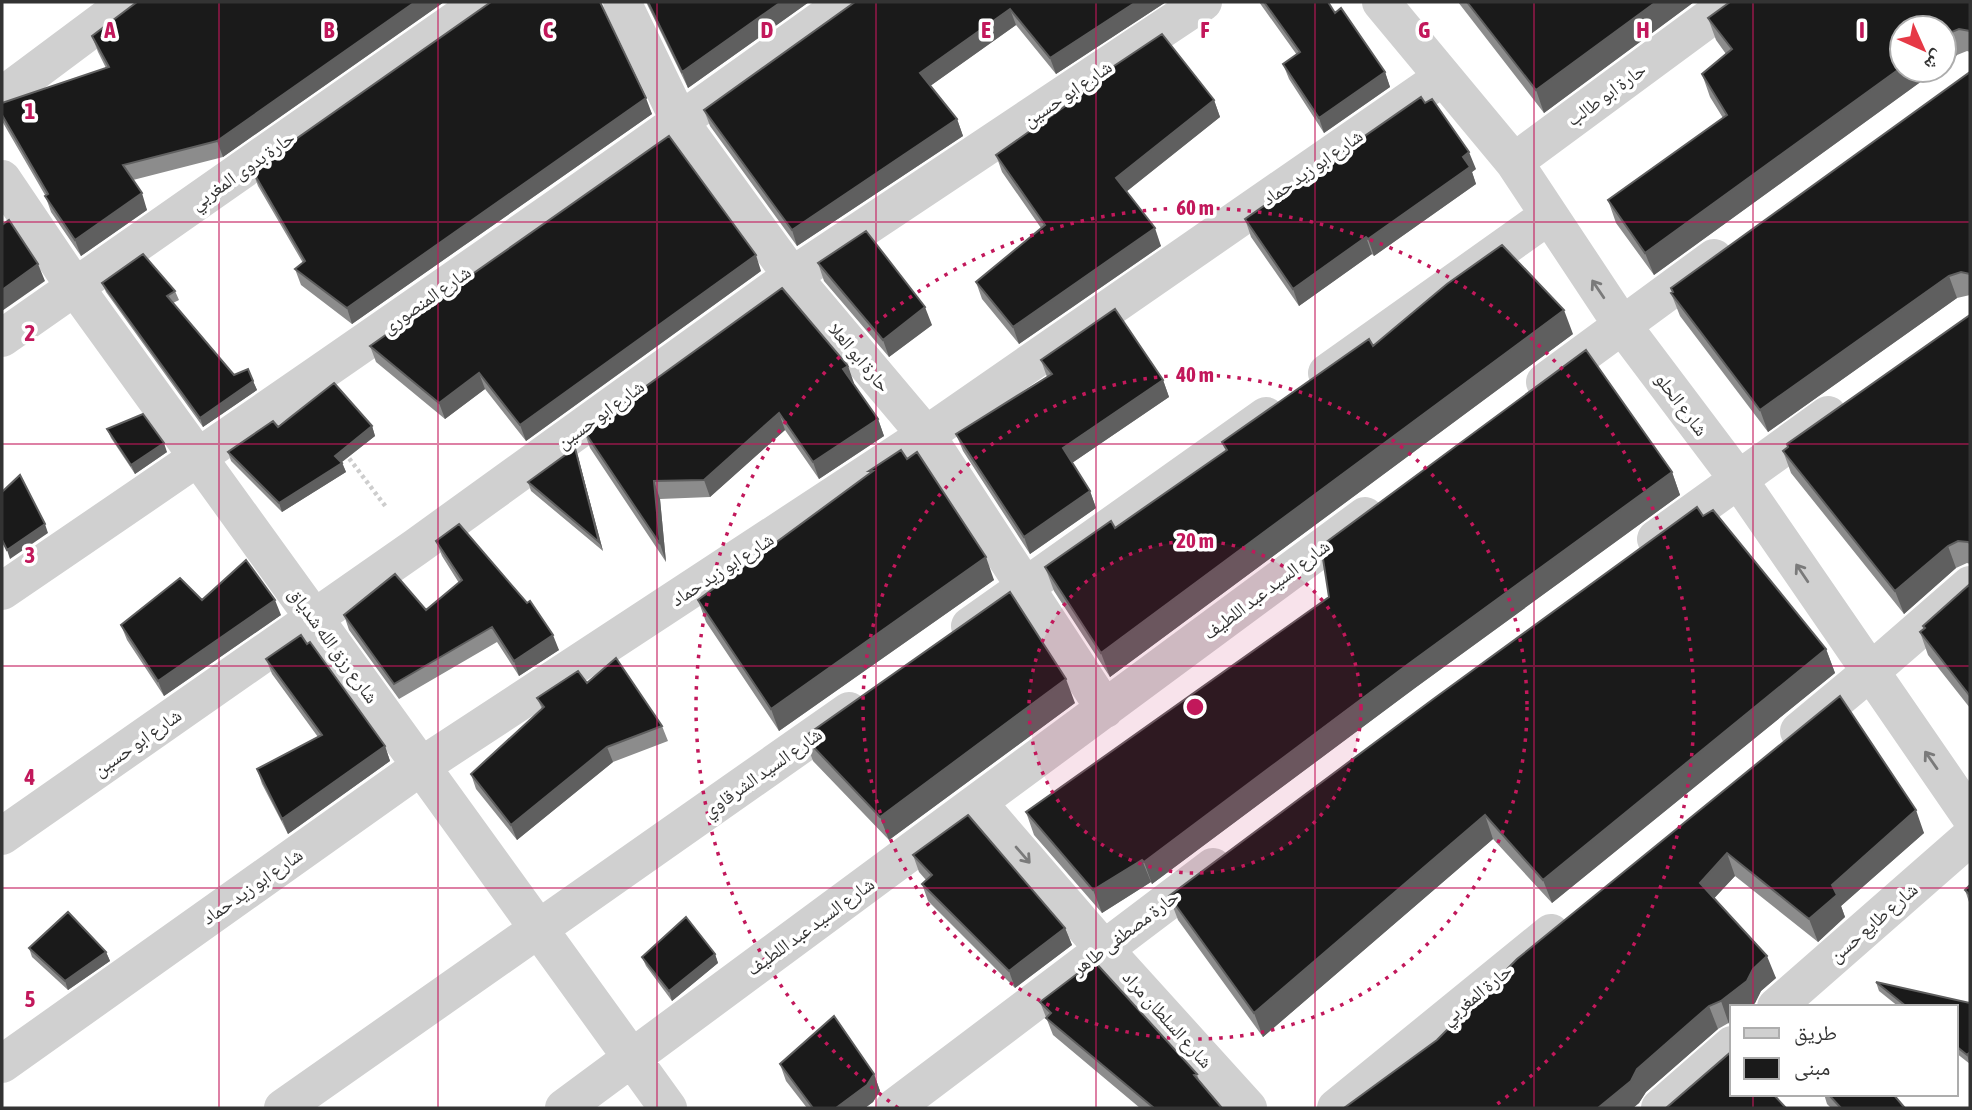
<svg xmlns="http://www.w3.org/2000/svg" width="1972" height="1110" font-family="'Asap Condensed','Noto Naskh Arabic',sans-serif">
<rect width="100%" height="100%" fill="#fff"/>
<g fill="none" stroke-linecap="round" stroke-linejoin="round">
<path stroke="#cdcdcd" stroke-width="4.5" stroke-dasharray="3.5 3.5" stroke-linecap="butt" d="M345 453 386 507"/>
<path stroke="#d0d0d0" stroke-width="38" d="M622 2 680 122 792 276 926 435 1105 709
M1381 2 1514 162 1622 325 1738 479 1970 816
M2 96 128 2
M1514 162 1731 2
M2 179 75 287 668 1108
M2 338 482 2
M1327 373 1548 216
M1545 382 1714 258
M1656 539 1828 415
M2 591C286 398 568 203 846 2
M970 626 1266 416
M1799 731 1870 672 1970 585
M978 803 1103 948 1248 1108
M2 836 416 547 792 276 1203 2
M1776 1007 1970 837
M2 1064 420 767 926 435 1443 77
M283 1108 849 711
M564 1108 1365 516
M894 1108 1213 867
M1336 1108 1551 933
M1660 1108 1732 1045"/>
</g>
<path fill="#8c8c8c" d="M444 2 223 157 133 180 147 210 81 256 51 212 45 195 2 121V103L106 68 98 52 92 36 135 4Z
M646 2H809L688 88Z
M1166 2 1056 74 1016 25 930 86 957 119 963 136 797 246 710 126 704 110 853 3Z
M1259 2H1328L1335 13 1385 72 1390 87 1324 133 1289 79 1283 64 1297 55Z
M1458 2H1694L1544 113Z
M1970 2V52L1967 51 1957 55 1944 65V28L1902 70H1937L1654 275 1616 223 1608 200 1723 118 1710 97 1702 74 1726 54 1716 40 1708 18Z
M489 4 601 5 652 114 352 324 301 285 295 269 303 263 258 186 252 170Z
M1970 72V295L1957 298 1768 432 1680 316 1671 293 1673 292 1671 288Z
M1078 90 1214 100 1220 117 1126 192 1161 246 1019 344 982 299 976 282 1041 228 1002 172 996 155 1079 96Z
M1476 169 1472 172 1476 184 1374 256 1372 254 1299 306 1251 237 1245 219Z
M818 263 932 325 889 357 824 281Z
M761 271 526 441 485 389 445 419 376 362 370 346Z
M102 283 175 291 179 300 173 303 234 375 253 381 257 390 203 427 106 292Z
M1970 315V564L1967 563 1956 568 1904 614 1791 473 1783 451 1788 447 1787 444Z
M1573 334 1110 677 1054 591 1045 567 1115 528 1226 451 1222 442 1373 346Z
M1041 360 1163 380 1169 397 1072 463 1090 491 1096 508 1030 554 963 451 956 434 1047 377Z
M848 366 853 384 878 419 884 436 819 479 785 430 710 497 660 499 666 562 590 448 584 431Z
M372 426 375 436 342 462 346 472 282 512 231 461 228 452 278 427Z
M107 429 167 452 135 474 111 438Z
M901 450 994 580 779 731 706 622 698 600 870 474 869 471Z
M578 457 603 551 531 491 528 482Z
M1672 472 1680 495 1415 688 1152 884 1151 882 1102 913 1034 835 1026 812Z
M1703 516 1826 649 1835 673 1552 903 1493 839 1263 1037 1178 920 1169 896Z
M436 541 559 650 519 676 497 642 399 699 349 630 344 615 426 610 459 583 442 556Z
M1970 584V708L1928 655 1920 632 1924 629 1923 626Z
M281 615 164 696 127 640 121 625Z
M307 644 385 746 390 761 288 834 262 784 257 769 318 737 272 674 266 659Z
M587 683 662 726 668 741 613 762 517 840 476 789 471 774 542 709 537 698Z
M1840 696 1924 833 1841 906 1845 917 1818 942 1735 876 1714 898 1776 978 1761 991 1755 1003 1751 1007H1732V1021L1718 1029 1646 1092 1639 1103 1633 1108H1344L1437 1040Z
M1075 703 889 840 813 761 804 737Z
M913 855 1065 928 1072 945 1015 988 928 901 922 884 926 880 919 872Z
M1970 885V905L1965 890Z
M29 948 106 952 110 961 68 990 32 957Z
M715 954 718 963 672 1001 646 966 642 957Z
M1876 982 1970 1003V1064L1956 1053V1007H1899L1879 991Z
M1040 1002 1197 1074 1200 1083 1222 1108H1140L1053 1035Z
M780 1064 874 1074 880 1091 873 1102 865 1108H807L786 1081Z
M1824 1094H1893L1905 1108H1831L1827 1104Z"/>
<path fill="#5f5f5f" d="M415 2H444L223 157 217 141Z
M781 2H809L688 88 682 72Z
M1136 2H1166L1056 74 1050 58Z
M1656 2H1694L1544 113 1536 90Z
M1010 9 1016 25 926 89 920 73Z
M1949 33 1957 55 1944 65V37Z
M1902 67V70H1937L1654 275 1645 253Z
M1385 72 1390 87 1324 133 1319 118Z
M646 98 652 114 352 324 347 308Z
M1214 100 1220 117 1122 195 1116 178Z
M957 119 963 136 797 246 792 230Z
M1469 152 1476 169 1472 172 1476 184 1374 256 1368 239Z
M142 193 147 210 81 256 75 240Z
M1155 228 1161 246 1019 344 1013 327Z
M1366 237 1372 254 1299 306 1293 289Z
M756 255 761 271 526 441 520 425Z
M38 264 45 281 2 311V290Z
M1949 276 1957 298 1768 432 1760 410Z
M925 307 932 325 889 357 883 340Z
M1564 310 1573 334 1110 677 1101 653Z
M848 366 854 383 850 387 843 369Z
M479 373 485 389 445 419 439 403Z
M1163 380 1169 397 1069 465 1063 448Z
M253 381 257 390 203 427 200 418Z
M779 413 785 430 710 497 704 480Z
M878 419 884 436 819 479 813 462Z
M372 426 375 436 338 465 335 456Z
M164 443 167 452 135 474 131 465Z
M575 448 578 457 603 551 599 542Z
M342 463 346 472 282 512 279 503Z
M1672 472 1680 495 1415 688 1152 884 1144 862 1407 665Z
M654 481 660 499 666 562 660 544Z
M1090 491 1096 508 1030 554 1024 537Z
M45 524 48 533 10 559 7 550Z
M1948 546 1956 568 1904 614 1895 591Z
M986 557 994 580 779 731 771 709Z
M275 600 281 615 164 696 158 681Z
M553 635 559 650 519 676 514 661Z
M1826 649 1835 673 1552 903 1543 880Z
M1066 679 1075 703 889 840 880 817Z
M385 746 390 761 288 834 282 819Z
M607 747 613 762 517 840 511 825Z
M1916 810 1924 833 1841 906 1845 917 1818 942 1809 919 1832 885Z
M1485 815 1493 839 1263 1037 1254 1013Z
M1727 853 1735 876 1708 905 1700 883Z
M1142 860 1151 882 1102 913 1093 890Z
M1065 928 1072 945 1015 988 1009 971Z
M106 952 110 961 68 990 65 981Z
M715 954 718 963 672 1001 669 991Z
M1767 956 1776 978 1761 991 1755 1003 1751 1007H1732V1021L1729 1024 1721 1001 1753 969Z
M1709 1006 1718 1029 1646 1092 1639 1103 1633 1108H1598L1637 1069Z
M1970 1052V1064L1967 1055Z
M874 1074 880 1091 873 1102 865 1108H836Z"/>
<path fill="#1a1a1a" stroke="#5f5f5f" stroke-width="2" d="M137 2H415L217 141 123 165 142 193 75 240 45 196 48 194 2 115V103L109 67 92 36Z
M491 2H600L646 98 347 308 295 269 305 261 252 170Z
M648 2H781L682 72Z
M855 2H1136L1050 58 1010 9 920 73 957 119 792 230 704 110Z
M1264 2H1328L1335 13 1341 8 1385 72 1319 118 1283 64 1300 52Z
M1467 2H1656L1536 90Z
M1730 2H1970V31L1959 29 1949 33 1944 37V28H1902V67L1645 253 1608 200 1727 115 1702 74 1732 49 1708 18Z
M1162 34 1214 100 1116 178 1155 228 1013 327 976 282 1045 225 996 155 1081 95 1078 90Z
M1970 72V274L1961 272 1949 276 1760 410 1671 293 1673 292 1671 288Z
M1421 97 1425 103 1432 99 1469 152 1463 157 1470 167 1368 239 1366 237 1293 289 1245 219Z
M669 136 756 255 520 425 479 373 439 403 370 346Z
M9 220 38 264 2 290V225Z
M866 231 925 307 883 340 818 263Z
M1502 245 1564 310 1101 653 1045 567 1111 521 1115 528 1227 450 1222 442 1369 339 1373 346 1447 284Z
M143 254 175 291 167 296 234 375 248 369 253 381 200 418 102 283Z
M782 288 848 366 843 369 878 419 813 462 779 413 704 480 654 481 660 544 584 431Z
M1115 309 1163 380 1063 448 1090 491 1024 537 956 434 1052 374 1041 360Z
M1970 315V543L1968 542 1958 541 1948 546 1895 591 1783 451 1788 447 1787 444Z
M1586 350 1672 472 1407 665 1144 862 1142 860 1093 890 1026 812 1329 597 1321 546Z
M334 383 372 426 335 456 342 463 279 503 228 452 273 421 278 427Z
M143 414 164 443 131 465 107 429Z
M575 448 599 542 528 482Z
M901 450 907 459 917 452 986 557 771 709 698 600 873 471H869Z
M20 475 45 524 7 550 2 540V492Z
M1697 507 1703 516 1713 510 1826 649 1543 880 1485 815 1254 1013 1169 896 1432 700Z
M459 524 527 603 530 601 553 635 514 661 492 627 394 684 344 615 395 574 426 610 462 580 436 541Z
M246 560 275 600 158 681 121 625 180 578 202 600Z
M1970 584V696L1920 632 1925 628 1923 626Z
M1010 592 1066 679 880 817 804 737Z
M301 635 307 644 310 642 385 746 282 819 257 769 322 735 266 659Z
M616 658 662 726 607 747 511 825 471 774 544 707 537 698 578 671 587 683Z
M1840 696 1916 810 1832 885 1837 895 1809 919 1727 853 1700 883 1767 956 1753 969 1747 981 1721 1001 1709 1006 1637 1069 1631 1081 1598 1108H1344L1437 1040 1517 959Z
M968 815 1065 928 1009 971 922 884 932 875 913 855Z
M1970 885V895L1965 890Z
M68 912 106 952 65 981 29 948Z
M686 917 715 954 669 991 642 957Z
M1094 961 1197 1074 1194 1075 1222 1108H1154L1046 1018 1051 1013 1040 1002Z
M1876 982 1970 1003V1052L1967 1055 1956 1046V1007H1907Z
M834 1016 874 1074 867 1085 836 1108H813L780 1064Z
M1732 1051V1094H1773L1786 1108H1666Z
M1828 1094H1893L1904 1107 1903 1108H1841Z"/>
<defs><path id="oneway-shaft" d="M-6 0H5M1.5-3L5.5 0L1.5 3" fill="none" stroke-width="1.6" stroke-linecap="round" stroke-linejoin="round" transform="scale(1.75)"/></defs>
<g stroke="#7a7a7a">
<use href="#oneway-shaft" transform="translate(1598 289) rotate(-124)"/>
<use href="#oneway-shaft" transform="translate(1802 573) rotate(-124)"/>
<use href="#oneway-shaft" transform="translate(1931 760) rotate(-125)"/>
<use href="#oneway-shaft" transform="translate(1023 855) rotate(49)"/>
</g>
<path fill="none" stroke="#c2185b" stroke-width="2" stroke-opacity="0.55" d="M219 2V1108M438 2V1108M657 2V1108M876 2V1108M1096 2V1108M1315 2V1108M1534 2V1108M1753 2V1007M2 222H1970M2 444H1970M2 666H1970M2 888H1970M1753 1094V1108"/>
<circle cx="1195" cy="707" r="166" fill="#c2185b" fill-opacity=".12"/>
<g fill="none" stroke="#c2185b" stroke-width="3.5" stroke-dasharray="3.5 7">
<circle cx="1195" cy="707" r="166"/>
<circle cx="1195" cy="707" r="332"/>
<path d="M898 1108A499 499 0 1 1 1492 1108"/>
</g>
<g text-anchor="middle" stroke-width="7" stroke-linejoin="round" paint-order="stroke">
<g font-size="19" fill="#333" stroke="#fff">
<text transform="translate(1067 93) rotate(-34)" y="7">شارع ابو حسين</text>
<text transform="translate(1606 94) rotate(-36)" y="7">حارة ابو طالب</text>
<text transform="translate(1312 167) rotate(-35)" y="7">شارع ابو زيد حماد</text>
<text transform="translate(242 170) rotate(-35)" y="7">حارة بدوى المغربي</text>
<text transform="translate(426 299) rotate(-35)" y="7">شارع المنصورى</text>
<text transform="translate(860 357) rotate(50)" y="7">حارة ابو العلا</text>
<text transform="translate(1682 404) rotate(53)" y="7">شارع الحلو</text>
<text transform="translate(600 414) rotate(-36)" y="7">شارع ابو حسين</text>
<text transform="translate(722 569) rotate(-33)" y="7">شارع ابو زيد حماد</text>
<text transform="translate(1266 589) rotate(-37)" y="7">شارع السيد عبد اللطيف</text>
<text transform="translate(334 645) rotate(54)" y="7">شارع رزق الله شدياق</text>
<text transform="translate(137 742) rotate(-35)" y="7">شارع ابو حسين</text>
<text transform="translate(762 772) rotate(-35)" y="7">شارع السيد الشرقاوي</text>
<text transform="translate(252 886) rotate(-35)" y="7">شارع ابو زيد حماد</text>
<text transform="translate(1873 922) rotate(-41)" y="7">شارع طايع حسن</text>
<text transform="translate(810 926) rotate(-36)" y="7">شارع السيد عبد اللطيف</text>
<text transform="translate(1125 932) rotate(-37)" y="7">حارة مصطفى طاهر</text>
<text transform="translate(1476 994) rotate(-39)" y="7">حارة المغربي</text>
<text transform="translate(1168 1019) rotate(48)" y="7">شارع السلطان مراد</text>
</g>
</g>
<g font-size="23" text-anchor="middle" font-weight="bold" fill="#c2185b" stroke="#fff" stroke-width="7" stroke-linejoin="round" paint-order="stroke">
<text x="110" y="38">A</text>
<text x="329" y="38">B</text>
<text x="548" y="38">C</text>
<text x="767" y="38">D</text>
<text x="986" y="38">E</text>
<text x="1205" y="38">F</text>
<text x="1424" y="38">G</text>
<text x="1643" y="38">H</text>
<text x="1862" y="38">I</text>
<text x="30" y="119">1</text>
<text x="30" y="341">2</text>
<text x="30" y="563">3</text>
<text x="30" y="785">4</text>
<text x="30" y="1007">5</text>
</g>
<circle cx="1195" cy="707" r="10" fill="#c2185b" stroke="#fff" stroke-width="3.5"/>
<g font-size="21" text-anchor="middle" font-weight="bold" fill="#c2185b" stroke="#fff" stroke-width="7" stroke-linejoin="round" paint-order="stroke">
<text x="1195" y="215">60 m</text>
<text x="1195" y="382">40 m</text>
<text x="1195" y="548">20 m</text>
</g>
<rect width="1972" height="1110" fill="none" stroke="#333333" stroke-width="7"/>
<rect x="1730" y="1005" width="228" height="91" fill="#ffffff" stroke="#adadad" stroke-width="2"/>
<rect x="1744" y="1028" width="35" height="10" fill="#d0d0d0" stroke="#adadad" stroke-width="2"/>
<text x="1794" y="1040" font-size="21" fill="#333333">طريق</text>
<rect x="1744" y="1058" width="35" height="21" fill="#1a1a1a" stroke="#adadad" stroke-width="2"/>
<text x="1794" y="1075" font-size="21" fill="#333333">مبنى</text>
<g transform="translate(1923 49) rotate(135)"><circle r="33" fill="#ffffff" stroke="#adadad" stroke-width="2"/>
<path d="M0-5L12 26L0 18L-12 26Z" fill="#e63946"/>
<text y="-10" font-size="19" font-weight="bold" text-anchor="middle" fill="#333333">ش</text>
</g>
</svg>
